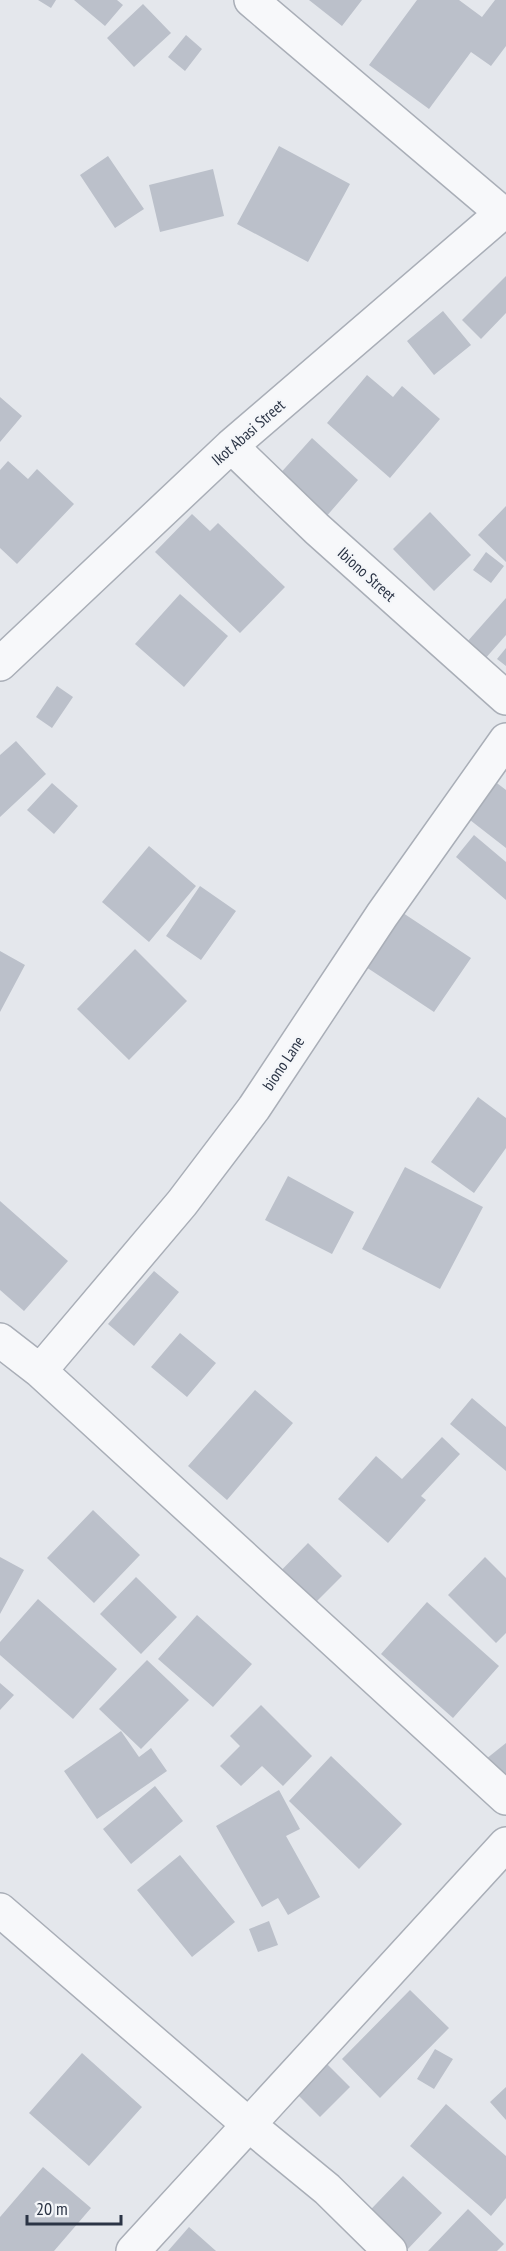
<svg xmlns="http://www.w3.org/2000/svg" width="506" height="2251" font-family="'PT Sans Narrow',sans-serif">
<rect width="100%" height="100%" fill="#e4e7ec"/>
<path fill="#bbc0ca" d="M38 0H56L51 8Z
M74 0H117L123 5 105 26Z
M309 0H362L342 26Z
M417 0H459L482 17 495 0H506V46L491 66 471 52 429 109 369 65Z
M143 4 171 33 134 67 107 38Z
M186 35 202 49 185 71 168 57Z
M279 146 350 184 308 262 237 224Z
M108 156 144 209 115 228 80 175Z
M213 169 224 216 160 232 149 185Z
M506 276V313L481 339 462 320Z
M443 311 471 345 434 375 407 341Z
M367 375 393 397 402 386 440 419 390 478 327 423Z
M0 397 22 416 0 442Z
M312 438 358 480 325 518 277 477Z
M8 461 28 479 37 469 74 504 17 564 0 548V470Z
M506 506V562L478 535Z
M430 512 471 555 434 591 393 549Z
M192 514 210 531 218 523 285 587 240 633 155 552Z
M486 552 504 566 491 583 473 570Z
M180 594 228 636 184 687 135 644Z
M506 598V635L477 668 459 651Z
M506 648V666L497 659Z
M57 686 73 697 52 728 36 717Z
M16 741 46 774 0 817V755Z
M489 777 506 790V848L461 813Z
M52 783 78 806 54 834 27 810Z
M474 835 506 862V900L456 857Z
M149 846 196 886 149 942 102 902Z
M200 886 236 911 201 960 166 936Z
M400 911 471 958 434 1012 363 965Z
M135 949 187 1001 129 1060 77 1009Z
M0 951 25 965 0 1012Z
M478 1097 506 1118V1148L474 1193 431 1162Z
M405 1167 483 1207 440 1289 362 1249Z
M288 1176 354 1212 332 1254 265 1220Z
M0 1201 68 1261 24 1311 0 1290Z
M154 1271 179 1292 134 1346 108 1324Z
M180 1333 216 1363 187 1397 151 1367Z
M255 1390 293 1423 227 1500 188 1466Z
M472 1398 506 1427V1471L450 1424Z
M442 1437 460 1454 421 1496 426 1500 388 1543 338 1499 376 1456 402 1479Z
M93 1510 140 1555 94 1603 47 1558Z
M308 1543 342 1576 300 1618 267 1585Z
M0 1557 24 1570 0 1614Z
M485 1557 506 1578V1633L496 1643 448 1595Z
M136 1577 177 1617 141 1654 100 1614Z
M38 1599 117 1669 73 1719 0 1655V1642Z
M427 1602 499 1666 453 1718 381 1654Z
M197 1615 252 1664 213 1707 158 1659Z
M147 1660 189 1700 141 1749 99 1709Z
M0 1683 14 1695 0 1710Z
M261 1705 312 1756 283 1786 262 1766 241 1786 220 1766 240 1746 230 1736Z
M121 1731 139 1757 151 1748 167 1771 97 1819 64 1771Z
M506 1743V1777L486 1759Z
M331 1756 402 1824 359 1869 289 1801Z
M155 1786 183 1821 131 1864 103 1829Z
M279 1790 300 1829 286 1836 320 1897 288 1915 278 1898 262 1907 216 1826Z
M180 1855 235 1922 192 1957 137 1890Z
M269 1921 278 1945 258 1952 249 1929Z
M410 1990 449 2028 380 2098 342 2059Z
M435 2049 453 2059 434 2089 417 2079Z
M82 2053 142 2107 89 2166 29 2113Z
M317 2054 350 2087 320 2117 287 2084Z
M506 2087V2120L490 2102Z
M446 2104 506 2156V2198L491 2216 410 2146Z
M43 2167 91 2208 54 2251H0V2217Z
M403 2176 442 2213 406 2251 351 2230Z
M468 2209 504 2244 497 2251H428Z
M189 2227 216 2251H168Z"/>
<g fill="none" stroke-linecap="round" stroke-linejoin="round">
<g stroke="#a9aeb7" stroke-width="36">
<path id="minor" d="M251 0 502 213
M231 446 317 529 506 698
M0 664 231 446 502 213H506
M0 1340 40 1371 506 1798
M40 1371 182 1203 254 1108 382 915 506 740
M0 1910 249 2125 327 2189 390 2251
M133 2251 506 1844"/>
</g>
<use href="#minor" stroke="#f7f8fa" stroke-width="33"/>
</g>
<g text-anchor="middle" stroke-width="4.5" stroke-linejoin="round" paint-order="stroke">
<g font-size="16" fill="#2b3445" stroke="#f4f6f9">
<text transform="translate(248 432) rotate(-41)" y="6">Ikot Abasi Street</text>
<text transform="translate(367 574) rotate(42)" y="6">Ibiono Street</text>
<text transform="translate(283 1063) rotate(-56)" y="6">biono Lane</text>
</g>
</g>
<path d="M27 2215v9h94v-9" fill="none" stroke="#2b3445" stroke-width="3"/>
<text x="36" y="2215" font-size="18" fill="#2b3445" stroke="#f4f6f9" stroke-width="4.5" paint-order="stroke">20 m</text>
</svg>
